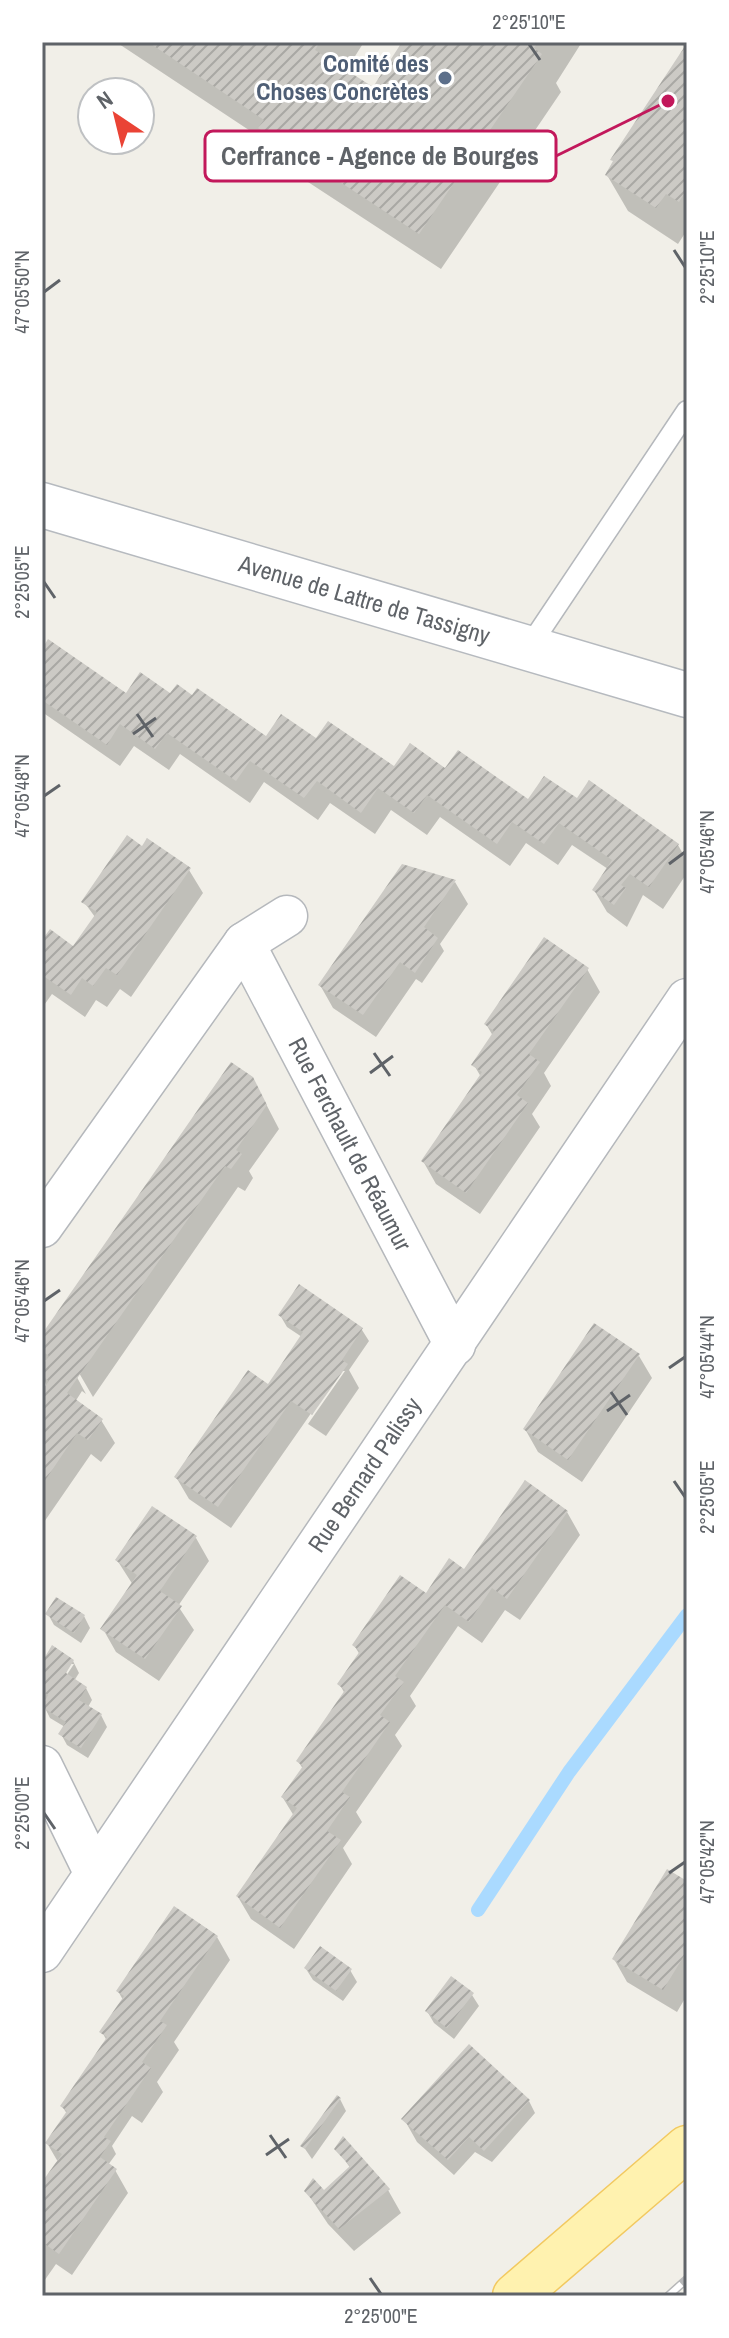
<svg xmlns="http://www.w3.org/2000/svg" width="729" height="2338" font-family="'Archivo Narrow',sans-serif">
<defs>
<pattern id="building-hatch" width="6" height="6" patternUnits="userSpaceOnUse" patternTransform="scale(2)"><rect width="6" height="6" fill="#cccac5"/><path d="M-1 1l2-2M0 6l6-6M5 7l2-2" fill="none" stroke="#a9a8a4"/></pattern>
</defs>
<rect width="100%" height="100%" fill="#f1efe8"/>
<path fill="#0003" fill-rule="evenodd" d="M116 42H364L345 72 373 90 404 42H582L556 83 561 92 441 269 282 165 270 144Z
M687 47V230L678 244 628 211 607 175Z
M42 652 126 696H170L266 739 316 741 394 769 446 771 528 802 577 801 678 845 687 861V873L663 909 643 895 627 927 607 912 594 890 608 869 572 845 558 865 526 843 510 866 440 817 427 835 391 810 375 834 330 803 318 820 264 782 250 803 180 754 169 770 134 746 120 766 42 712Z
M140 847 189 870 203 893 131 997 120 989 107 1007 96 1000 85 1017 52 994 42 1008V944L74 948 95 917 84 902Z
M455 882 468 904 440 944 444 951 422 983 416 979 376 1037 333 1008 320 985Z
M587 969 600 992 544 1073 551 1086 532 1114 540 1127 480 1214 436 1184 423 1161 481 1077 474 1065 493 1036 486 1024Z
M265 1102 279 1129 249 1171 253 1178 245 1191 238 1187 93 1397 75 1366 72 1368 86 1394 82 1391 75 1402 101 1420 115 1443 101 1462 91 1454 42 1525V1395L46 1385 42 1370 47 1363 42 1355V1337Z
M280 1315 362 1330 369 1341 349 1370 359 1388 326 1436 305 1422 231 1528 189 1499 176 1477 268 1387 302 1337 287 1327ZM340 1371H345L308 1424 305 1422Z
M639 1356 652 1378 582 1482 538 1452 525 1429Z
M567 1512 580 1535 520 1620 505 1610 482 1643 458 1626 410 1696 416 1706 395 1735 402 1746 356 1812 362 1822 343 1848 352 1864 294 1949 251 1919 238 1897 294 1816 283 1798 303 1769 298 1761 345 1694 340 1685 360 1655 354 1645 464 1571Z
M196 1538 209 1561 178 1606 194 1630 159 1681 116 1652 103 1629 133 1585 117 1560Z
M48 1614 84 1616 90 1628 81 1643 54 1625Z
M73 1661 79 1673 74 1681 86 1688 92 1700 88 1707 101 1715 107 1727 88 1758 67 1745 61 1734 65 1727 50 1718 44 1706 47 1701 42 1697V1665ZM69 1664H74L62 1682Z
M687 1883V1995L677 2012 627 1982 614 1959Z
M217 1937 230 1960 174 2042 179 2050 157 2082 163 2092 142 2123 132 2116 112 2146 116 2154 108 2165 115 2170 128 2193 72 2275 56 2264 42 2284V2186L58 2162 47 2143 67 2114 62 2106 107 2041 102 2032 123 2000 118 1991Z
M306 1969 350 1970 357 1982 343 2001 313 1980Z
M472 1995 479 2006 454 2039 434 2023 427 2011Z
M340 2099 346 2111 312 2159 303 2146Z
M529 2101 535 2113 492 2162 475 2152 454 2175 417 2142 404 2119Z
M337 2149 388 2190 401 2213 354 2251 328 2224 306 2191 324 2193 351 2169Z"/>
<g fill="none" stroke-linecap="round" stroke-linejoin="round">
<path stroke="#aadaff" stroke-width="14" d="M478 1910 569 1772 687 1615"/>
</g>
<path fill="url(#building-hatch)" d="M148 42H320L315 50 373 87 402 42H538L534 48 542 54 419 234 258 128 264 120Z
M687 43V189L679 202 666 194 656 208 605 175 613 161 610 160Z
M48 639 126 693 140 672 170 693 177 684 192 695 197 688 266 736 281 714 316 738 328 721 394 766 410 743 445 768 458 750 528 799 544 776 577 798 589 780 679 844 649 887 630 874 621 885 626 888 614 905 592 890 612 860 559 823 544 844 512 822 497 844 427 795 414 813 378 788 361 813 317 781 304 798 250 761 236 781 167 733 155 749 120 724 107 745 42 700V649Z
M127 835 142 846 147 838 191 868 117 975 106 968 93 986 82 978 71 995 42 975V940L50 929 73 946 97 912 81 902Z
M402 864 456 880 424 927 438 938 415 973 400 962 363 1015 318 985Z
M544 937 589 968 529 1054 540 1062 517 1095 528 1103 466 1193 421 1161 482 1072 471 1065 494 1031 484 1024Z
M231 1062 253 1077 267 1105 236 1150 242 1154 231 1169 225 1166 67 1393 103 1419 88 1440 77 1433 42 1485V1391L49 1381 42 1376V1366L49 1356 42 1351V1334Z
M299 1284 363 1328 342 1360 348 1364 312 1415 291 1401 218 1507 174 1477 248 1370 268 1384 303 1332 278 1315Z
M594 1323 640 1354 568 1460 523 1429Z
M525 1480 568 1511 507 1599 492 1588 469 1622 445 1605 395 1676 404 1682 380 1715 390 1722 342 1792 350 1797 327 1831 341 1840 280 1928 236 1896 297 1808 281 1797 303 1766 296 1761 345 1690 337 1684 360 1651 352 1645 400 1575 426 1593 449 1558 464 1569Z
M152 1506 197 1536 160 1591 182 1606 145 1659 100 1629 137 1575 115 1560Z
M56 1597 85 1615 74 1633 45 1614Z
M52 1645 74 1660 66 1673 87 1687 79 1700 102 1714 81 1748 58 1734 66 1722 42 1707 48 1695 42 1691V1662Z
M667 1869 687 1881V1951L663 1990 612 1959Z
M174 1906 218 1936 160 2021 167 2025 142 2062 151 2068 104 2137 111 2141 100 2157 117 2169 59 2254 42 2242V2182L62 2154 45 2143 67 2111 60 2106 107 2037 99 2032 124 1996 116 1991Z
M320 1946 352 1969 336 1991 304 1968Z
M451 1976 474 1993 447 2028 425 2011Z
M469 2044 530 2100 484 2151 469 2137 448 2160 401 2119Z
M337 2095 341 2098 305 2149 300 2146Z
M343 2136 390 2189 339 2229 304 2191 313 2178 324 2190 350 2166 334 2149Z"/>
<g fill="none" stroke-linecap="round" stroke-linejoin="round">
<g stroke="#b5b8bc" stroke-width="23">
<path id="lane" d="M529 647 687 411"/>
</g>
<g stroke="#b5b8bc" stroke-width="43">
<g id="street">
<path d="M244 943 287 916"/>
<path id="s1" d="M42 1227 244 943 455 1345"/>
<path d="M42 1766 94 1872"/>
<path id="s2" d="M42 1952 687 999"/>
</g>
</g>
<g stroke="#b6babf" stroke-width="47">
<g id="secondary">
<path id="s3" d="M42 505 687 695"/>
</g>
</g>
<g stroke="#f2c960" stroke-width="47">
<path id="primary" d="M515 2296 687 2148"/>
</g>
<use href="#lane" stroke="#fff" stroke-width="20"/>
<use href="#street" stroke="#fff" stroke-width="40"/>
<use href="#secondary" stroke="#fff" stroke-width="44"/>
<use href="#primary" stroke="#fff2af" stroke-width="44"/>
<g stroke="#b6b7b8" stroke-width="9">
<path id="rail" d="M668 2296 687 2279"/>
</g>
<use href="#rail" stroke="#fff" stroke-width="6" stroke-dasharray="18" stroke-linecap="butt"/>
</g>
<path fill="none" stroke="#5f6368" stroke-width="3" d="M529 44 540 60M674 250 685 267M44 292 60 280M44 582 55 598M137 714 153 737M133 734 156 718M44 796 60 785M669 864 685 852M374 1053 390 1076M370 1073 393 1056M44 1301 60 1290M669 1368 685 1357M611 1392 627 1415M607 1411 630 1395M674 1481 685 1497M44 1813 55 1829M669 1873 685 1862M270 2135 286 2158M266 2155 289 2139M370 2278 381 2294"/>
<circle fill="#5c6f8a" stroke="#fff" stroke-width="3" cx="445" cy="78" r="8"/>
<g text-anchor="middle" stroke-width="6" stroke-linejoin="round" paint-order="stroke">
<g font-size="24" font-weight="bold" fill="#4e5e75" stroke="#fff" text-anchor="end">
<text x="429" y="72">Comité des<tspan x="429" dy="28">Choses Concrètes</tspan></text>
</g>
<g font-size="24" fill="#5f6368" stroke="#fff">
<text dy="8" stroke="none"><textPath href="#s3" startOffset="336">Avenue de Lattre de Tassigny</textPath></text>
<text dy="8" stroke="none"><textPath href="#s1" startOffset="576">Rue Ferchault de Réaumur</textPath></text>
<text dy="8" stroke="none"><textPath href="#s2" startOffset="576">Rue Bernard Palissy</textPath></text>
</g>
</g>
<path fill="none" stroke="#c2185b" stroke-width="3" d="M668 101L556 156"/>
<circle fill="#c2185b" stroke="#fff" stroke-width="3" cx="668" cy="101" r="8"/>
<rect fill="#fff" stroke="#c2185b" stroke-width="3" x="205" y="131" width="351" height="50" rx="8"/>
<g font-size="26" text-anchor="middle" font-weight="bold" fill="#5f6368">
<text x="380" y="165">Cerfrance - Agence de Bourges</text>
</g>
<rect width="729" height="2338" fill="none" stroke="#ffffff" stroke-width="88"/>
<g transform="translate(116 116) rotate(325)"><circle r="38" fill="#ffffff" stroke="#bfc1c3" stroke-width="2"/>
<path d="M0-6L14 30L0 20L-14 30Z" fill="#ea4335"/>
<text y="-12" font-size="22" font-weight="bold" text-anchor="middle" fill="#5f6368">N</text>
</g>
<rect x="44" y="44" width="641" height="2250" fill="none" stroke="#5f6368" stroke-width="3"/>
<g font-size="20" text-anchor="middle" fill="#5f6368">
<text x="529" y="29">2°25'10"E</text>
<text transform="translate(707 267) rotate(-90)" y="7">2°25'10"E</text>
<text transform="translate(22 292) rotate(-90)" y="7">47°05'50"N</text>
<text transform="translate(22 582) rotate(-90)" y="7">2°25'05"E</text>
<text transform="translate(22 796) rotate(-90)" y="7">47°05'48"N</text>
<text transform="translate(707 852) rotate(-90)" y="7">47°05'46"N</text>
<text transform="translate(22 1301) rotate(-90)" y="7">47°05'46"N</text>
<text transform="translate(707 1357) rotate(-90)" y="7">47°05'44"N</text>
<text transform="translate(707 1497) rotate(-90)" y="7">2°25'05"E</text>
<text transform="translate(22 1813) rotate(-90)" y="7">2°25'00"E</text>
<text transform="translate(707 1862) rotate(-90)" y="7">47°05'42"N</text>
<text x="381" y="2323">2°25'00"E</text>
</g>
</svg>
